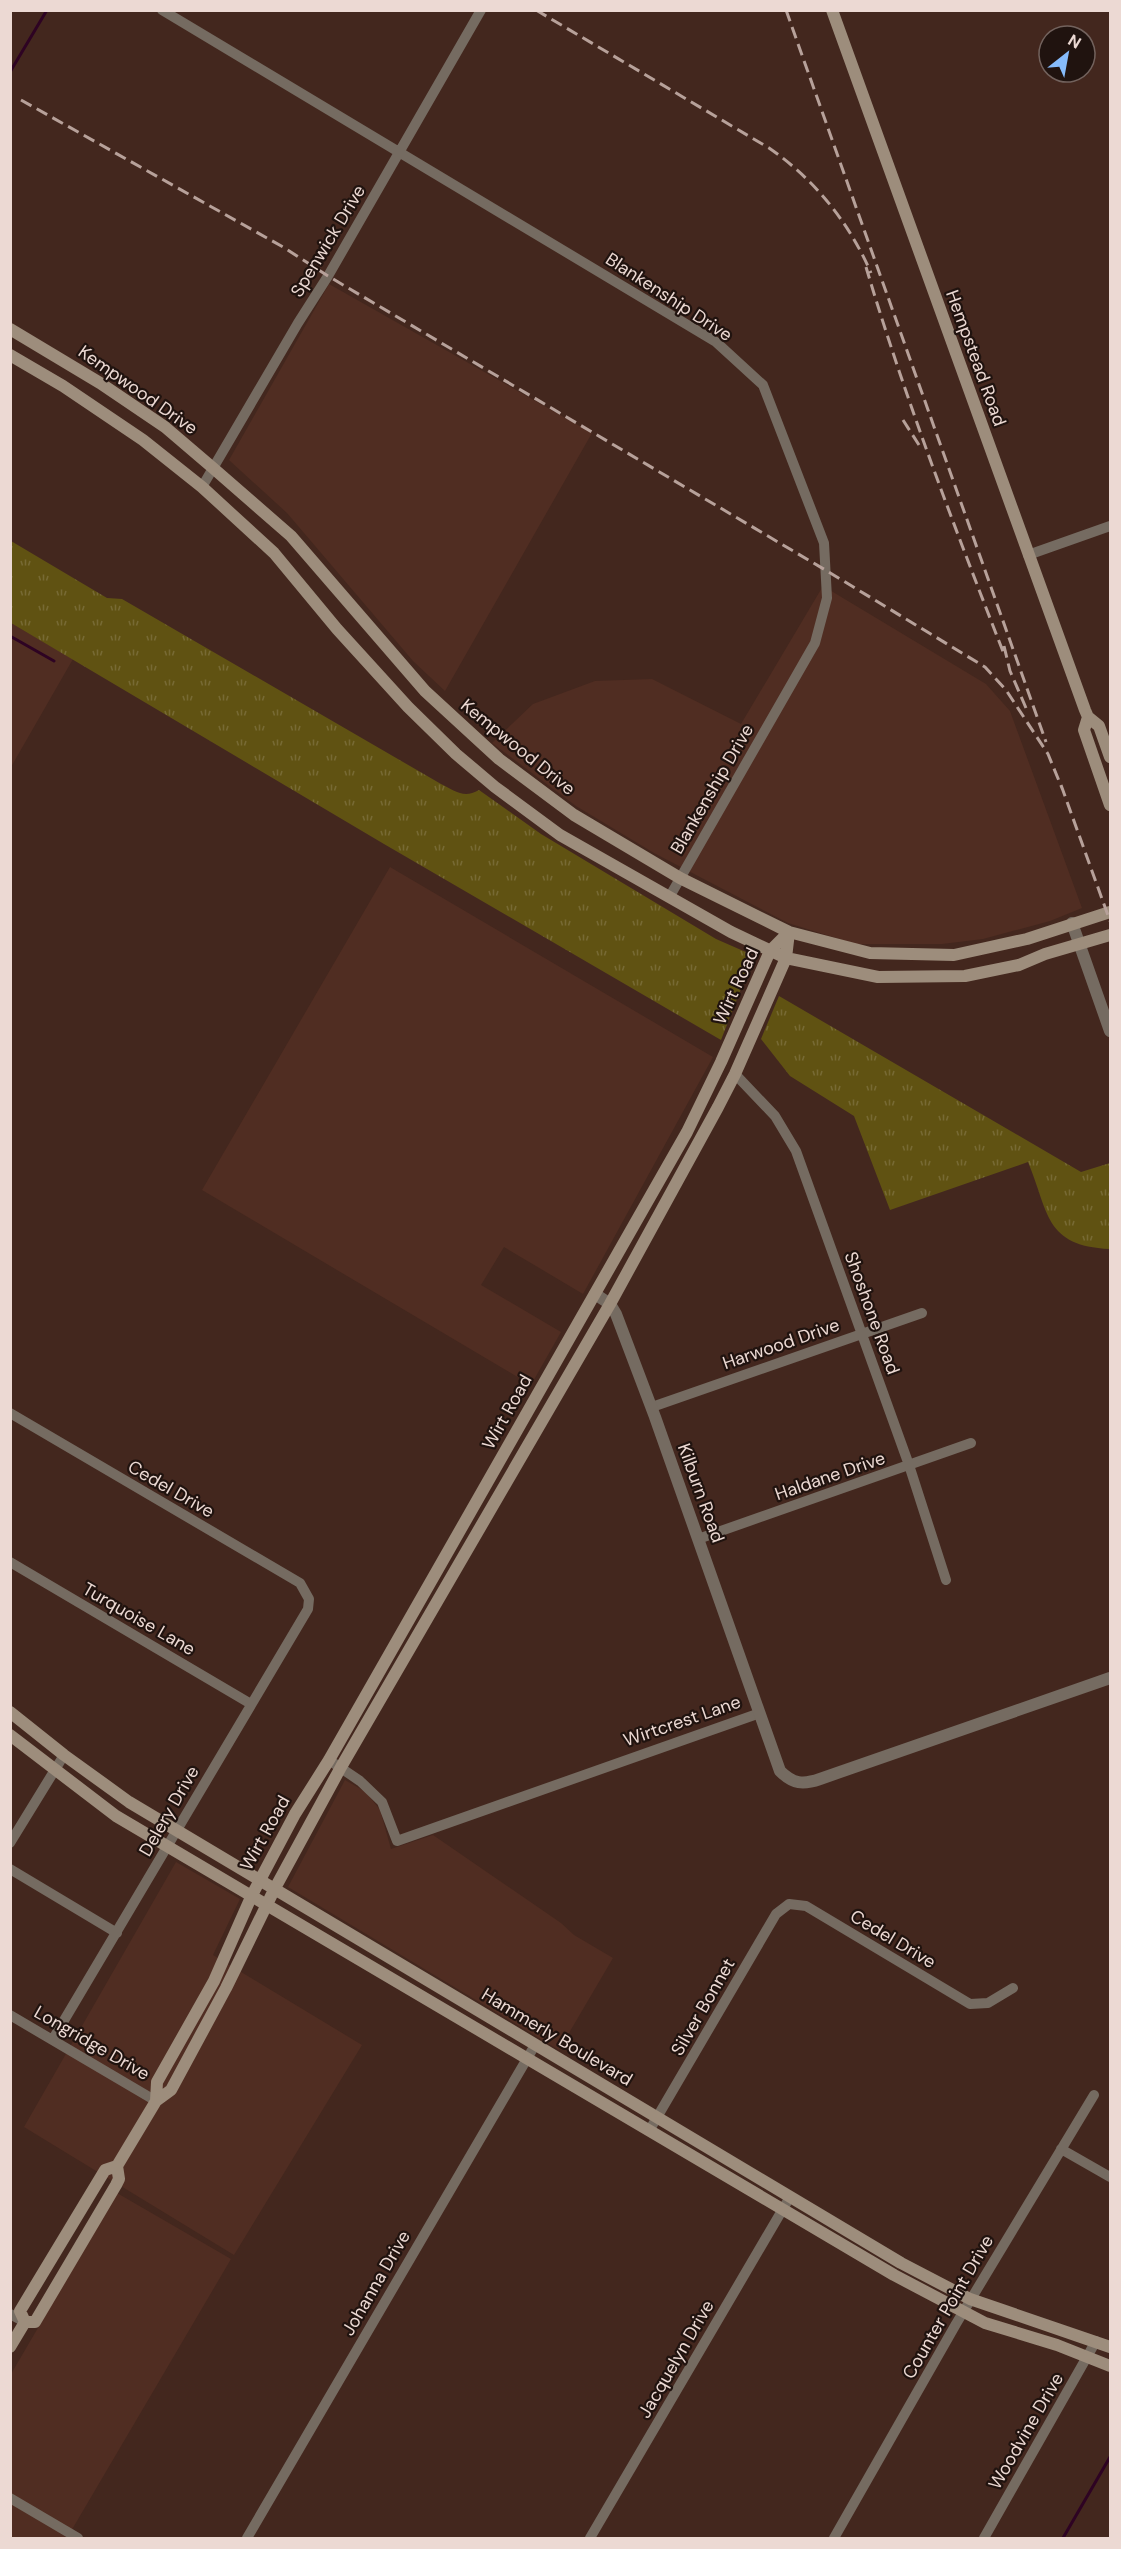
<svg xmlns="http://www.w3.org/2000/svg" width="1121" height="2549" font-family="'DM Sans',sans-serif">
<defs>
<pattern id="grass-tufts" width="24" height="20" patternUnits="userSpaceOnUse" patternTransform="scale(1.5)"><rect width="24" height="20" fill="#605212"/><path d="M3 7l-1-3M5 7V3M7 7l1-3M15 17l-1-3M17 17v-4M19 17l1-3" fill="none" stroke="#776a34"/></pattern>
</defs>
<rect width="100%" height="100%" fill="#43271e"/>
<path fill="#502d22" d="M329 284 592 433 445 691 413 661 287 513 229 460Z
M823 586 986 684 1010 711 1082 908 1050 921 983 939 942 944H855L788 923 654 853 576 806 492 743 533 704 595 681 652 679 741 724Z
M11 623 73 659 11 767Z
M390 867 713 1057 583 1294 504 1247 481 1285 561 1332 531 1385 202 1190Z
M345 1780 366 1792 380 1810 391 1849 433 1835 561 1923 574 1935 613 1958 559 2050 288 1887Z
M176 1862 240 1899 213 1955 362 2045 234 2255 24 2127Z
M117 2193 231 2259 67 2538H11V2374Z"/>
<path fill="url(#grass-tufts)" d="M11 541 107 598 122 599 441 784C455 791 464 799 479 790L541 834 716 939 748 953 752 958 751 963 721 1040 384 844 11 623Z
M779 996 1081 1172 1110 1163V1249C1044 1246 1049 1212 1028 1162L890 1210 854 1116 790 1076 761 1039Z"/>
<g fill="none" stroke-linecap="round" stroke-linejoin="round">
<path stroke="#2e0323" stroke-width="3" d="M10 72 47 10
M10 636 54 661
M1063 2538 1110 2457"/>
<path stroke="#756b61" stroke-width="10" d="M162 10 716 342 763 385 824 543 827 598 815 643 670 896
M202 487 298 323 328 276 481 10
M1028 555 1110 526
M735 1074 775 1116 796 1151 909 1465 946 1580
M652 1407 922 1313
M10 1413 300 1583 309 1599 308 1609 53 2039
M698 1539 971 1443
M10 1562 251 1704
M329 1760 360 1781 382 1802 397 1841 760 1713
M10 1843 64 1755
M10 1869 117 1933
M10 2015 156 2101
M649 2131 776 1914 789 1904 806 1906 970 2004 988 2003 1013 1988
M1061 2149 1110 2177
M10 2314 25 2322
M10 2498 78 2538
M247 2538 535 2045
M590 2538 787 2202
M834 2538 956 2324 1094 2095
M984 2538 1096 2341"/>
<path stroke="#756b61" stroke-width="12" d="M1072 923 1110 1031
M595 1294 610 1304 616 1314 655 1417 780 1771C793 1784 803 1785 820 1779L1110 1678"/>
<path stroke="#9d8d7c" stroke-width="12" d="M832 10 1085 710 1088 717 1099 726 1110 757
M10 329 100 383 165 427 213 468 291 536 425 691 499 759 574 815 680 878 789 932 870 953 954 955 1027 939 1110 912
M10 355 63 386 143 440 202 487 274 553 337 629 408 707 456 754 495 787 560 835 731 932 786 958 878 977 965 976 1019 965 1045 954 1110 935
M1088 717 1084 730 1110 805
M10 1712 64 1755 129 1802 901 2263 970 2299 1110 2347
M10 1735 116 1816 894 2275 985 2323 1057 2345 1110 2366
M156 2101 157 2082 214 1981 252 1895 295 1814 329 1760 438 1569 687 1132 721 1062 770 951 789 932
M25 2322H35L116 2185 119 2179 117 2166 156 2101 171 2090 226 1988 274 1890 341 1767 610 1304 718 1107 735 1074 786 958 789 932
M25 2322 20 2311 105 2170 117 2166
M10 2347 25 2322"/>
<path stroke="#b7a19a" stroke-width="3" stroke-dasharray="12 6" stroke-linecap="butt" d="M536 10 769 148C814 179 849 222 871 273
M786 10 1046 742
M21 100 283 247 328 276 827 571 985 667 1006 690 1048 754 1064 793
M866 267C905 398 954 526 1004 654
M903 420 919 445
M1004 646 1010 671 1026 708
M1061 785 1110 921"/>
</g>
<g text-anchor="middle" stroke-width="4.5" stroke-linejoin="round" paint-order="stroke">
<g font-size="18" fill="#ecd9d3" stroke="#20130f">
<text transform="translate(328 241) rotate(-59)" y="6">Spenwick Drive</text>
<text transform="translate(669 297) rotate(33)" y="6">Blankenship Drive</text>
<text transform="translate(976 358) rotate(70)" y="6">Hempstead Road</text>
<text transform="translate(138 390) rotate(35)" y="6">Kempwood Drive</text>
<text transform="translate(518 747) rotate(39)" y="6">Kempwood Drive</text>
<text transform="translate(712 789) rotate(-60)" y="6">Blankenship Drive</text>
<text transform="translate(736 986) rotate(-65)" y="6">Wirt Road</text>
<text transform="translate(872 1313) rotate(70)" y="6">Shoshone Road</text>
<text transform="translate(781 1344) rotate(-19)" y="6">Harwood Drive</text>
<text transform="translate(507 1412) rotate(-61)" y="6">Wirt Road</text>
<text transform="translate(830 1476) rotate(-19)" y="6">Haldane Drive</text>
<text transform="translate(171 1489) rotate(30)" y="6">Cedel Drive</text>
<text transform="translate(701 1493) rotate(70)" y="6">Kilburn Road</text>
<text transform="translate(139 1619) rotate(30)" y="6">Turquoise Lane</text>
<text transform="translate(682 1721) rotate(-19)" y="6">Wirtcrest Lane</text>
<text transform="translate(169 1811) rotate(-60)" y="6">Delery Drive</text>
<text transform="translate(265 1833) rotate(-61)" y="6">Wirt Road</text>
<text transform="translate(893 1939) rotate(31)" y="6">Cedel Drive</text>
<text transform="translate(703 2007) rotate(-60)" y="6">Silver Bonnet</text>
<text transform="translate(557 2037) rotate(31)" y="6">Hammerly Boulevard</text>
<text transform="translate(92 2043) rotate(30)" y="6">Longridge Drive</text>
<text transform="translate(376 2283) rotate(-60)" y="6">Johanna Drive</text>
<text transform="translate(948 2307) rotate(-60)" y="6">Counter Point Drive</text>
<text transform="translate(676 2359) rotate(-60)" y="6">Jacquelyn Drive</text>
<text transform="translate(1026 2431) rotate(-60)" y="6">Woodvine Drive</text>
</g>
</g>
<rect width="1121" height="2549" fill="none" stroke="#ecd9d3" stroke-width="24"/>
<g transform="translate(1067 54) rotate(31)"><circle r="28" fill="#20130f" stroke="#72625d" stroke-width="1.5"/>
<path d="M0-4.5L10 22L0 15L-10 22Z" fill="#86bbfb"/>
<text y="-9" font-size="16" font-weight="bold" text-anchor="middle" fill="#ecd9d3">N</text>
</g>
</svg>
